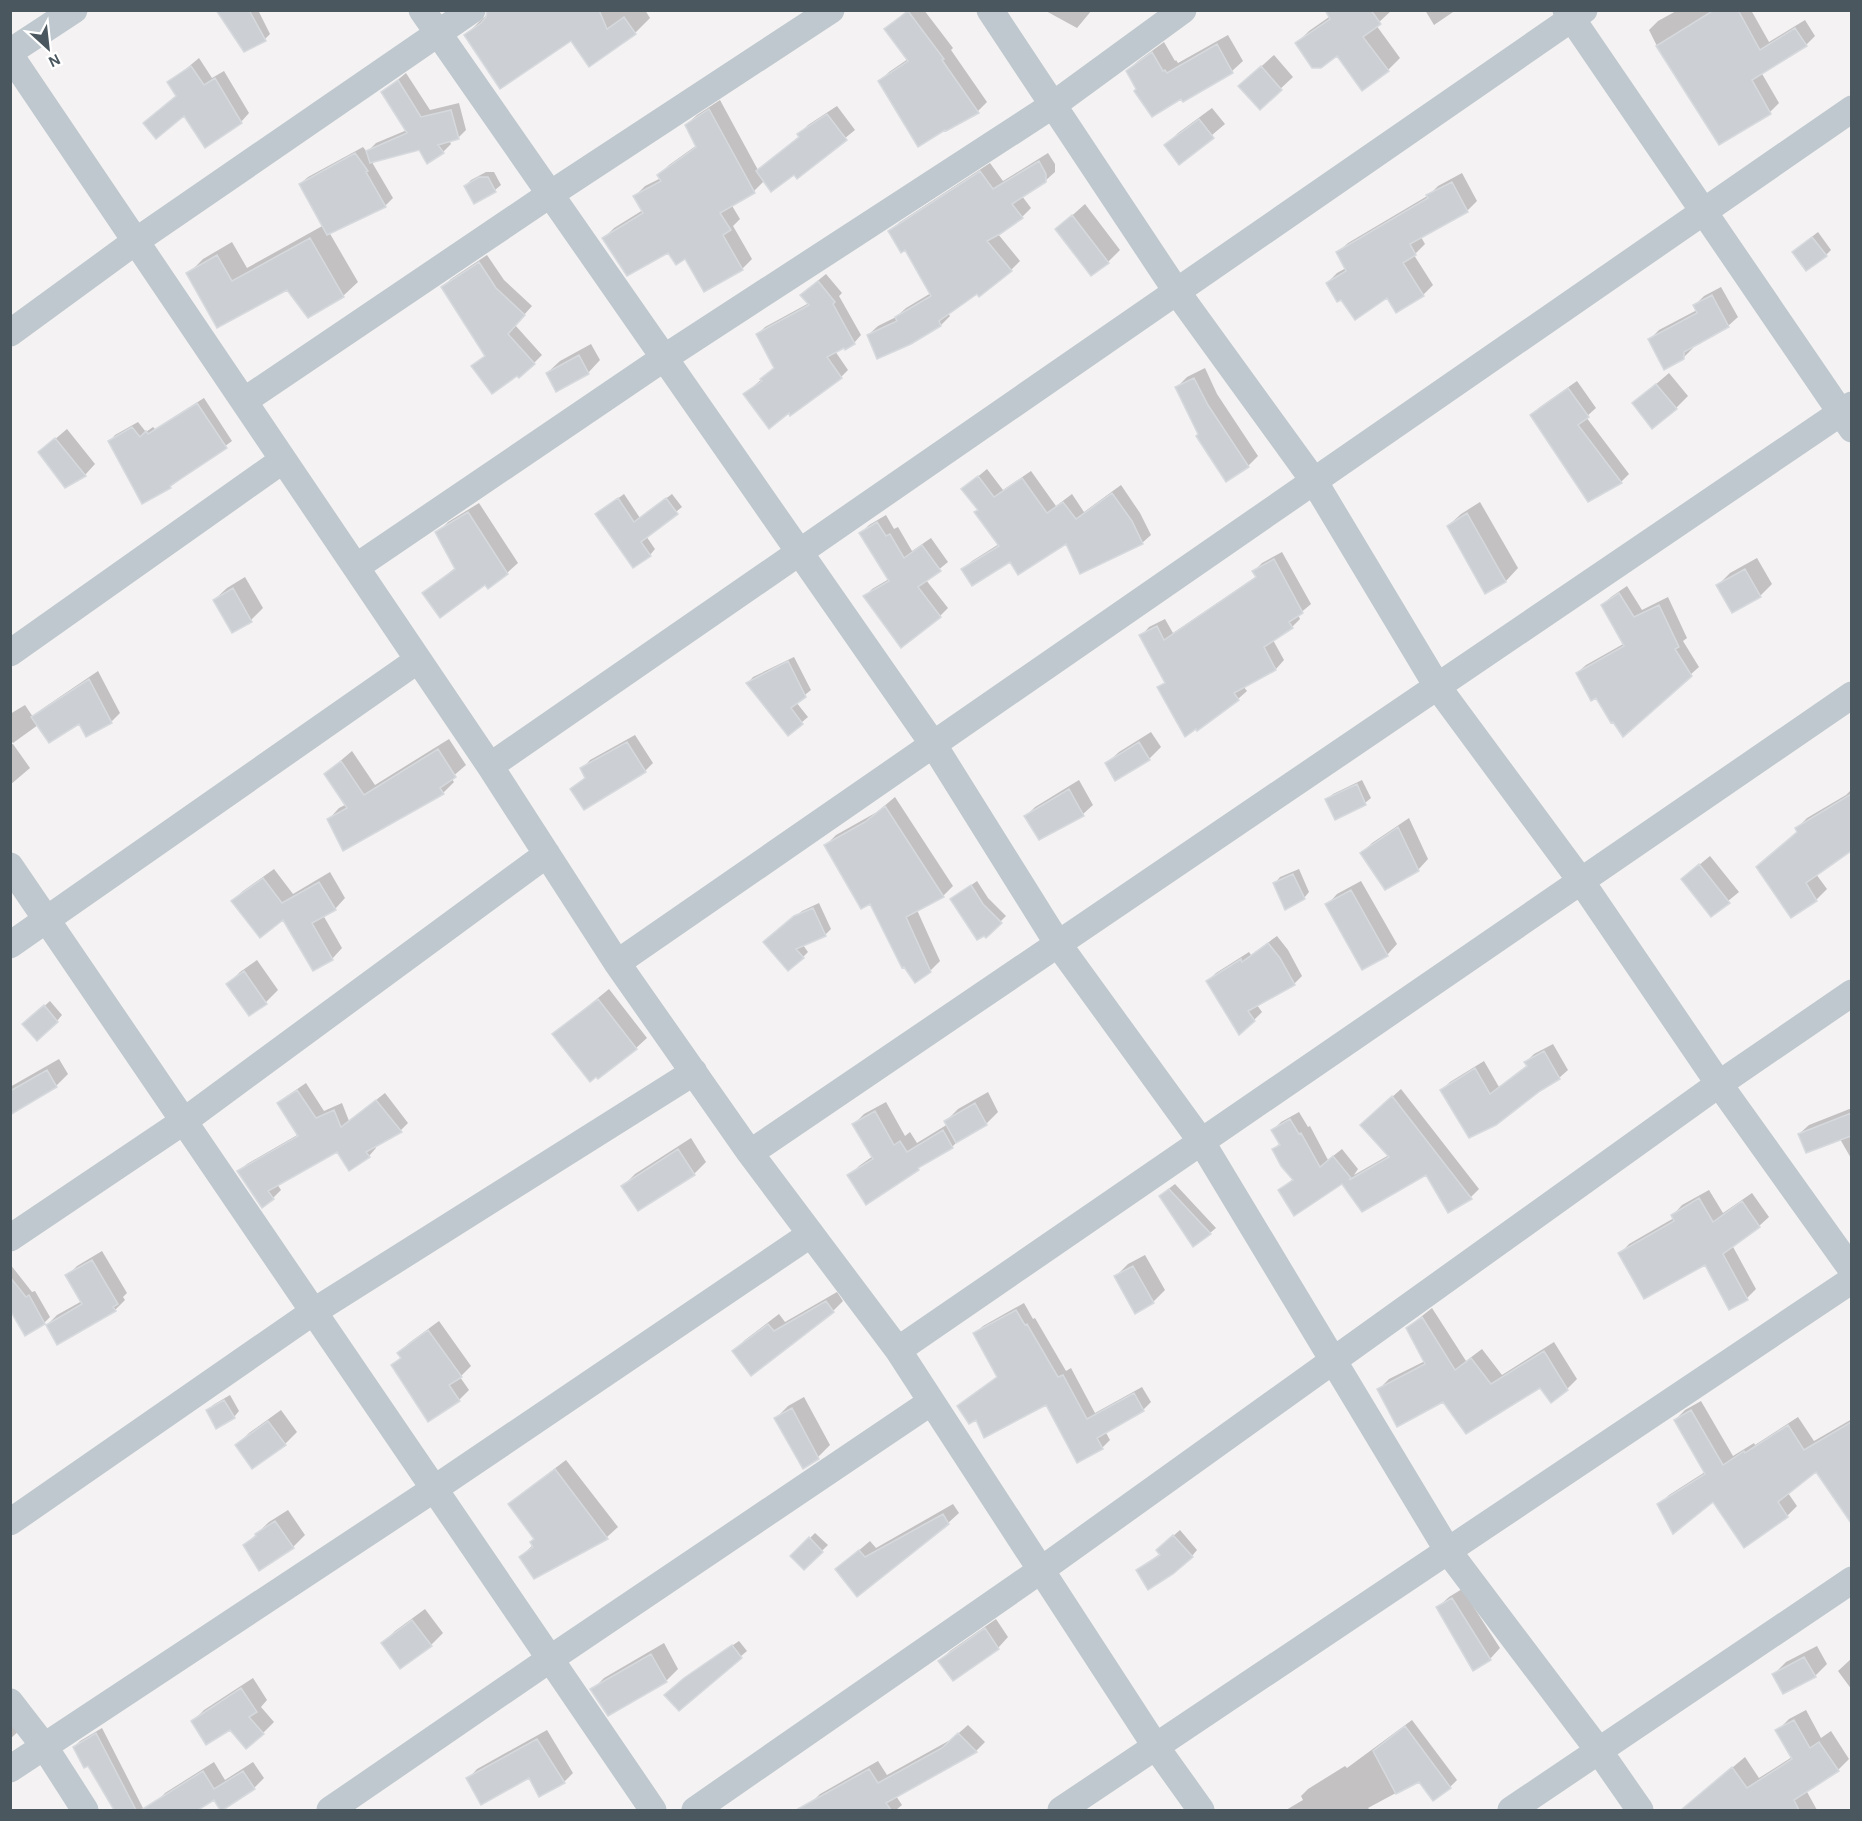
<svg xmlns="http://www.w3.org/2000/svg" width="1862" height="1821" font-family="'Alegreya Sans',sans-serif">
<rect width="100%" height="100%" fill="#f4f2f2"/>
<path fill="#0003" d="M227 10H258L270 34 265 39Z
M494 10 518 76 466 35 483 18Z
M515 10H645L650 18 635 33 572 39Z
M908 10H924L953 48 951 50 987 102 978 111 880 81 889 72 908 59 886 29Z
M1044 10H1092L1077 28Z
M1339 10H1392L1376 25 1400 58 1388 70 1297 43 1309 31Z
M1425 10H1456L1434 25Z
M1678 10H1751L1769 42 1805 20 1815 36 1806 45 1761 72 1779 103 1770 112 1720 143 1660 52 1649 30 1658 21Z
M1228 35 1243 61 1232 71 1183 100 1181 97 1137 89 1127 72 1138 61 1164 42 1175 61 1176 60 1178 63Z
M1274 55 1293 77 1260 108 1253 74Z
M199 58 212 78 224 71 249 113 241 122 177 95 169 83Z
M406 73 430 110 459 103 466 130 458 138 449 140 451 144 443 152 419 148 373 161V164L393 198 385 206 329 232 358 282 343 296 287 288 217 326 188 274 203 259 232 242 247 268 324 225 300 184 308 177 363 147 367 152 376 143 407 130 383 92Z
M720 100 758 170 800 136 799 134 808 125 837 106 855 130 797 177 794 173 764 181 754 191 731 204 740 219 733 226 752 259 742 269 686 257 668 251 604 238 614 228 643 210 635 196 645 186 661 178 659 175 669 165 697 145 686 125 697 115Z
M1212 108 1225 124 1179 163 1166 146 1178 133Z
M1048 153 1055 164V172L1045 181 1022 196 1031 208 1022 217 998 234 1020 261 1011 270 948 313 950 316 941 325 910 343 868 335 878 326 896 317 906 308 931 293 906 248 890 231 900 222 990 163 1003 181Z
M486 172H494L501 185 495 190 475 202 465 186 471 180Z
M1462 173 1477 201 1467 211 1421 237 1425 244 1414 255 1433 285 1423 295 1341 298 1327 283 1337 273 1346 268 1338 252 1348 243 1429 195 1438 186Z
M1085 204 1120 250 1108 262 1057 229Z
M1818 232 1831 250 1826 255 1800 246Z
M487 255 504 280 532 306 515 325 542 355 534 363 517 374 473 366 486 355 443 287 451 279Z
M826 274 842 293 839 296 861 335 854 343 835 351 848 370 841 377 745 394 775 367 758 334 765 327 809 303 810 287Z
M1721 287 1738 317 1728 326 1693 345V348L1683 358 1650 339 1659 330 1697 310 1695 305 1704 296Z
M591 344 600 360 588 373H547L560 361Z
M1205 368 1217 394 1258 456 1248 466 1200 434 1177 387 1187 377Z
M1669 373 1688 396 1676 408 1634 403Z
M1577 381 1596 408 1586 417 1629 474 1621 482 1532 415 1540 407Z
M204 398 232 441 170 487 110 441 115 435 138 422 146 432 153 427 155 429Z
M67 429 95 464 85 475 66 486 40 452Z
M987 469 1003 490 1031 471 1056 506 1072 494 1084 512 1121 485 1140 513 1151 535 1142 543 1066 542 1011 560 963 569 972 561 999 544 979 510 963 489Z
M624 494 640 518 672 494 682 507 646 536 655 549 650 555 597 514Z
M1480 502 1518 568 1506 581 1485 592 1448 526 1461 514Z
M479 503 518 563 507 573 486 582 424 594 456 567 437 533 448 522Z
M886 515 894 529 898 527 912 551 931 538 948 562 926 580 948 608 940 616 865 597 872 589 889 579 861 533 869 525Z
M1282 552 1311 604 1298 615 1300 619 1292 627 1273 640 1284 660 1276 669 1243 686 1247 691 1238 699 1198 729 1159 687 1166 681 1141 636 1149 627 1165 619 1173 633 1257 576 1254 571 1262 563Z
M1757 558 1772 584 1760 596 1718 585 1730 573Z
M245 577 263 608 251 620 214 600 227 588Z
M1627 586 1642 610 1668 597 1687 638 1683 641 1699 667 1690 675 1597 696 1577 673 1586 665 1625 643 1603 605 1611 597Z
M794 657 811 690 796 702 808 717 788 734 748 683 753 677Z
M98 671 120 713 111 722 87 735 80 722 38 725 13 743 10 740V714L25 705 33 717 42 709Z
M1151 732 1161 747 1149 759 1106 764 1119 752Z
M635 735 653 763 645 771 572 789 586 777 582 769 590 760Z
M449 739 466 765 451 778 454 782 443 793 329 819 339 808 347 804 325 774 352 751 375 785Z
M13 744 30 768 10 785V745Z
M1079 780 1093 805 1083 814 1026 816 1035 807Z
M1362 780 1371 798 1365 803 1336 818 1327 800 1333 794Z
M1852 789V826L1839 832 1816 874 1827 889 1816 900 1792 916 1758 867 1799 831 1797 828 1807 818 1846 795Z
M895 797 953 886 943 896 917 910 940 961 930 971 870 902 826 845 836 835 877 812Z
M1409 818 1428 859 1418 870 1362 853 1372 843Z
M1710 856 1739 892 1711 915 1693 870Z
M274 869 293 894 330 872 345 898 335 909 323 915 342 948 332 959 284 917 233 901 243 891Z
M1299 869 1309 892 1304 898 1275 883 1280 877Z
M977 881 988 898 1006 916 986 936 952 899Z
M1361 881 1397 944 1387 955 1327 905 1337 894Z
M819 903 831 929 825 935 803 945 808 952 803 957 771 936 802 911Z
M1277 936 1288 950 1302 976 1294 984 1257 1005 1262 1012 1254 1020 1208 981 1216 973 1249 952 1251 955Z
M257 960 278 990 266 1002 228 984 240 972Z
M609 989 647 1038 636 1048 598 1077 554 1034Z
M50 1001 62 1015 57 1021 30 1019Z
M1553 1044 1568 1070 1559 1078 1539 1089 1495 1123 1442 1090 1450 1082 1484 1061 1499 1087 1528 1065 1526 1062 1534 1054Z
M59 1059 68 1074 56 1086 10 1113V1087Z
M306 1083 324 1111 342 1103 349 1121 385 1093 408 1123 401 1130 375 1145 376 1148 369 1156 337 1150 277 1184 281 1190 273 1198 239 1171 247 1164 299 1134 279 1104 287 1096Z
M1401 1089 1479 1189 1471 1197 1448 1211 1426 1173 1279 1191 1294 1178 1274 1149 1280 1143 1273 1130 1281 1122 1299 1112 1308 1127 1310 1126 1328 1160 1342 1149 1358 1169 1354 1175 1389 1155 1370 1117Z
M988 1092 998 1112 986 1124 960 1139 952 1147 924 1163 918 1169 849 1176 859 1166 873 1156 854 1124 864 1114 886 1102 905 1136 910 1132 917 1143 948 1124 946 1121 958 1109Z
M1852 1108V1160L1840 1139 1799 1134 1809 1125Z
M691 1138 706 1162 694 1174 623 1186 635 1174Z
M1175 1184 1216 1228 1210 1233 1167 1190Z
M1709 1190 1723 1213 1752 1193 1769 1217 1759 1226 1732 1245 1756 1289 1747 1298 1705 1263 1620 1254 1629 1244 1674 1218 1673 1215 1682 1205Z
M102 1251 127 1293 123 1297 125 1300 115 1310 47 1325 57 1315 82 1301 67 1276 77 1266Z
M1145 1255 1165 1290 1153 1302 1116 1276 1128 1264Z
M10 1264 32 1292 35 1291 50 1317 44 1323 10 1307Z
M837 1292 843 1301 833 1311 734 1351 745 1340 779 1314 785 1322Z
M1024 1303 1033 1319 1035 1318 1066 1371 1071 1368 1095 1413 1142 1387 1151 1402 1143 1410 1105 1431 1110 1440 1102 1448 1047 1403 977 1417 959 1406 998 1376 975 1333 983 1326Z
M1432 1308 1466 1361 1482 1349 1502 1375 1554 1342 1577 1379 1567 1389 1540 1386 1444 1400 1379 1389 1389 1379 1425 1361 1407 1328Z
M439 1321 471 1366 460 1377 469 1390 459 1400 393 1365 402 1356 399 1353 409 1343Z
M230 1395 239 1411 234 1417 208 1411 213 1405Z
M804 1397 830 1445 818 1457 776 1418 788 1406Z
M1701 1401 1733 1456 1754 1443 1755 1445 1798 1417 1814 1441 1852 1419V1520L1816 1470 1788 1493 1797 1506 1787 1516 1713 1500 1659 1505 1669 1495 1705 1472 1675 1420 1685 1410Z
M281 1410 297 1432 285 1444 237 1445 249 1433Z
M566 1460 618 1527 607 1537 535 1577 520 1557 533 1545 536 1538 510 1504 521 1494Z
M953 1504 959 1513 948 1523 857 1594 837 1569 870 1541 876 1548Z
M288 1510 305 1535 293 1547 244 1546 269 1522Z
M1180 1530 1197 1550 1192 1556 1138 1570 1161 1553 1164 1544Z
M815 1533 828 1545 804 1568 792 1556Z
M1462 1589 1500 1648 1490 1659 1438 1607 1449 1597Z
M425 1609 443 1633 431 1645 383 1643 395 1631Z
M996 1619 1008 1637 998 1648 940 1661 950 1651Z
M739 1641 747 1651 679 1709 672 1690 692 1673Z
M664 1643 678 1669 666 1681 592 1690 604 1678Z
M1817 1646 1827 1664 1815 1676 1774 1674 1786 1662Z
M1852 1658V1690L1838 1671Z
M253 1678 267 1700 261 1707 274 1722 263 1733 193 1721 204 1710Z
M1806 1710 1821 1738 1831 1731 1849 1759 1838 1770 1806 1790 1817 1810H1682L1745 1757 1759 1778 1792 1757 1777 1731 1789 1719Z
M10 1711 21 1729 10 1739Z
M1412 1720 1457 1780 1450 1787 1420 1780 1368 1808 1370 1810H1286L1303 1800 1301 1796 1308 1789 1345 1766 1347 1768Z
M968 1725 985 1742 976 1751 896 1796 902 1805 896 1810H851L849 1807 842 1810H816L811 1803 820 1794 878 1761 887 1775 952 1739Z
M102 1728 144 1810H115L89 1764 74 1747 80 1741Z
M547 1730 573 1773 564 1782 530 1776 468 1779 477 1769Z
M214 1762 225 1780 253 1762 264 1778 254 1788 221 1810 215 1798 195 1810H160L156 1803 165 1793Z"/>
<path fill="#ccd0d4" stroke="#d6d9dd" stroke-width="1.5" d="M216 10H249L266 41 244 52Z
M487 10H599L607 29 624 17 636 34 589 67 571 41 500 89 464 35 481 23 486 17Z
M1325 10H1371L1381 24 1363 37 1389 71 1362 91 1337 56 1321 68H1312L1295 43 1330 19Z
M1714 10H1738L1760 50 1795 28 1807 46 1752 80 1771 114 1719 145 1656 46Z
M908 11 944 59 942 60 979 113 946 131 945 130 918 147 878 81 908 61 884 29Z
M1217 44 1233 73 1183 102 1181 99 1152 117 1134 91 1136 89 1126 71 1152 52 1163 71 1165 70 1167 73Z
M191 66 204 85 215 78 242 123 205 148 184 116 156 139 143 123 176 96 167 82Z
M1261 66 1282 90 1260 110 1238 86Z
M398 80 421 117 451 110 459 139 438 145 444 153 427 164 419 150 370 163 366 151 407 133 381 92Z
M709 109 755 193 720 213 731 230 723 235 743 270 704 292 685 259 676 265 668 253 627 276 602 238 643 213 633 196 661 181 657 175 696 147 685 125Z
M827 114 847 140 797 179 794 175 771 192 756 171 799 137 797 134Z
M1199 119 1214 138 1179 165 1164 145Z
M355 153 368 171 366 172 386 207 327 235 299 184Z
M1039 161 1046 174V182L1012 204 1023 218 1000 234 987 241 1012 271 979 297 977 294 939 321 941 326 911 344 877 359 867 335 897 321 895 317 931 296 905 250 901 253 888 231 980 171 993 189Z
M479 177H488L496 192 474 204 464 186Z
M1452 182 1468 212 1410 244 1416 255 1403 263 1424 296 1396 313 1387 298 1355 320 1341 300 1337 302 1326 283 1346 271 1336 252 1428 198 1426 195Z
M1072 215 1109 263 1091 276 1055 229Z
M1812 237 1827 256 1806 271 1792 252Z
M310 238 344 297 308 318 287 290 217 328 186 273 217 255 232 281Z
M479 262 496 288 525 315 508 334 535 364 519 378 517 376 492 394 471 366 485 356 441 287Z
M818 281 835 302 833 304 855 344 845 350 844 348 827 357 842 378 790 416 789 413 769 429 743 394 762 381 760 379 774 368 756 334 809 305 800 295Z
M1712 295 1729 327 1684 352V359L1664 370 1648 339 1697 313 1693 305Z
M579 355 589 374 556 392 546 373Z
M1194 378 1208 405 1249 467 1226 482 1196 436 1198 434 1175 387Z
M1656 384 1677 409 1652 429 1632 403Z
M1568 388 1589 417 1578 425 1622 483 1588 502 1530 415Z
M197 403 227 448 170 486 171 488 142 504 108 441 132 427 140 437 146 431 148 434Z
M55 438 86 476 65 488 38 452Z
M978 476 994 497 1022 478 1047 513 1063 502 1076 519 1112 493 1132 521 1143 544 1080 574 1066 544 1018 575 1010 562 972 586 961 569 999 546 974 512 978 510 961 489Z
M618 498 634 522 666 498 678 514 641 542 651 556 633 568 595 514Z
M468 512 508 574 488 589 485 585 440 618 422 593 455 569 435 532Z
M1467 513 1506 582 1485 594 1447 526Z
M877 522 886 536 890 534 904 558 922 545 941 571 918 587 941 617 901 648 863 596 889 581 859 533Z
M1274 559 1303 613 1289 622 1293 628 1264 647 1276 670 1234 693 1239 700 1197 731 1196 729 1185 737 1157 687 1165 683 1139 635 1157 626 1164 640 1256 577 1252 571Z
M1745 569 1761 597 1732 613 1716 585Z
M233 588 252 622 232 633 213 600Z
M1619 593 1634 617 1659 605 1679 647 1675 649 1692 676 1623 737 1613 722 1611 723 1596 698 1591 701 1576 673 1624 646 1601 605Z
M788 661 806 697 791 708 803 724 788 736 746 683Z
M89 679 112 723 86 737 79 724 49 743 31 717Z
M627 742 646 772 584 810 570 789 585 778 580 768Z
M1139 742 1150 760 1115 781 1105 763Z
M438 749 456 777 440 788 444 794 343 851 327 819 347 808 324 774 341 761 364 795Z
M1357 784 1366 805 1335 820 1325 799Z
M1069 789 1084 816 1039 840 1024 816Z
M1851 794V851L1806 883 1817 901 1791 918 1756 867 1797 832 1795 828Z
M885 806 944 897 906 917 931 972 915 983 904 967 902 968 870 904 861 909 824 845 865 822Z
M1398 827 1419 871 1385 890 1360 853Z
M1699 864 1730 903 1711 917 1681 879Z
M1293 874 1305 899 1285 910 1273 883Z
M263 878 282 903 319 882 336 910 312 923 333 960 313 971 283 920 260 938 231 901Z
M971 885 983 904 1002 923 986 938 984 936 977 940 950 899Z
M1351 890 1388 956 1362 970 1325 904Z
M813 908 826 936 796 949 804 958 788 971 763 942 794 916Z
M1268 943 1280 958 1295 985 1248 1011 1255 1021 1239 1035 1206 981 1241 959 1242 962Z
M244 971 267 1004 249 1016 226 984Z
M598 999 637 1049 598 1079 596 1077 590 1082 552 1034Z
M44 1005 58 1022 37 1041 22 1024Z
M1544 1051 1560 1079 1540 1091 1496 1125 1469 1138 1440 1090 1475 1068 1490 1094 1527 1066 1524 1062Z
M47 1070 57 1087 10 1115V1091Z
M297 1090 316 1118 334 1110 341 1127 376 1100 402 1132 366 1152 370 1157 349 1171 337 1152 268 1191 274 1199 262 1208 237 1171 298 1136 277 1103Z
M1392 1096 1472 1199 1448 1213 1426 1175 1362 1212 1342 1184 1294 1216 1278 1190 1293 1180 1281 1166 1272 1149 1280 1145 1271 1130 1290 1119 1299 1134 1301 1133 1320 1167 1333 1156 1351 1178 1349 1180 1389 1157 1360 1125Z
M975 1103 987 1125 956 1143 944 1121Z
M875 1111 894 1145 900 1141 907 1152 943 1130 953 1148 918 1168 919 1170 866 1205 847 1175 873 1159 852 1124Z
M1851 1113V1136L1806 1153 1798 1134Z
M678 1149 695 1175 638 1211 621 1186Z
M1169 1189 1211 1234 1193 1247 1159 1196Z
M1699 1198 1713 1222 1742 1201 1760 1227 1723 1254 1748 1300 1729 1310 1705 1265 1644 1299 1618 1253 1674 1221 1671 1215Z
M92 1260 118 1304 113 1307 116 1311 57 1345 46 1325 82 1304 65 1275Z
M1133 1266 1154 1303 1135 1314 1114 1276Z
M10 1277 26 1297 29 1295 45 1324 25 1336 10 1310Z
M826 1301 834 1312 751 1376 732 1351 768 1324 774 1331Z
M1016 1310 1025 1325 1027 1324 1058 1377 1063 1375 1087 1419 1134 1393 1144 1411 1097 1438 1103 1449 1077 1463 1046 1405 984 1438 976 1420 969 1424 957 1406 997 1377 973 1333Z
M1422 1317 1455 1370 1471 1358 1491 1384 1544 1351 1568 1390 1551 1403 1540 1388 1466 1434 1443 1402 1397 1427 1377 1389 1425 1364 1406 1328Z
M428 1330 462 1377 449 1385 460 1401 428 1422 391 1365 401 1358 397 1353Z
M224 1400 235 1418 216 1429 206 1410Z
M792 1408 819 1459 803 1469 774 1418Z
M1691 1410 1723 1465 1744 1451 1745 1453 1788 1425 1804 1450 1851 1422V1523L1816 1472 1778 1502 1788 1517 1744 1548 1713 1502 1673 1534 1657 1504 1705 1474 1674 1420Z
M268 1421 286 1445 252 1469 235 1445Z
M555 1469 608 1539 534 1579 519 1557 533 1547 530 1542 534 1539 508 1504Z
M943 1514 949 1524 857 1597 835 1569 859 1550 865 1557Z
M275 1521 294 1548 259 1571 243 1545 256 1536 255 1534Z
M1173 1535 1193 1557 1173 1574 1148 1590 1136 1570 1160 1555 1156 1550Z
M809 1537 823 1552 804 1570 790 1556Z
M1452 1598 1491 1660 1473 1671 1436 1607Z
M412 1620 432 1646 400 1669 381 1643Z
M985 1628 999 1649 953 1681 938 1661Z
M732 1645 742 1658 679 1711 664 1695 684 1678Z
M651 1654 667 1682 608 1716 590 1689Z
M1804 1657 1816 1677 1783 1694 1772 1674Z
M241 1688 257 1712 249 1717 264 1734 246 1749 230 1730 206 1745 191 1721Z
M1794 1720 1810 1748 1819 1742 1839 1771 1794 1800 1799 1810H1681L1732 1767 1747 1788 1792 1759 1775 1730Z
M1405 1726 1451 1788 1433 1801 1419 1782 1396 1794 1373 1751Z
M96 1733 136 1810H114L88 1766 84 1768 73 1747Z
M958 1733 977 1752 886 1803 891 1810H796L869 1769 878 1783 942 1748Z
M537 1739 565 1783 539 1797 529 1778 481 1805 466 1778Z
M203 1771 214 1789 243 1771 255 1789 223 1810H220L214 1800 198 1810H141Z"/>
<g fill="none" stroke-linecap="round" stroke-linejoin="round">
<path stroke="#bec8ce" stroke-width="27" d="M422 10 933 744 1058 944 1201 1141 1448 1551 1599 1751 1640 1810
M990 10 1177 292 1314 481 1437 686 1581 881 1719 1084 1852 1270
M1566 10 1852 429
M10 52 74 10
M10 55 490 766 617 963 750 1153 898 1350 1156 1747 1201 1810
M10 333 136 241 472 10
M244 401 549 195 831 10
M356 567 664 358 1053 105 1183 10
M10 653 283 460
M490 766 1584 10
M10 866 653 1810
M10 945 418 660
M617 963 1852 109
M750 1153 1852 405
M10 1238 184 1121 547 854
M898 1350 1852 695
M10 1522 313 1312 694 1072
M10 1702 44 1746 85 1810
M10 1769 434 1489 811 1234
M330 1810 550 1659 931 1402
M695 1810 1041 1570 1719 1084 1852 993
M1061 1810 1852 1280
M1511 1810 1852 1580"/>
</g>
<rect width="1862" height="1821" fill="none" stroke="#4a575f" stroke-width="24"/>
<g transform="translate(48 48) rotate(153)" stroke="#ffffff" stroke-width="4.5" paint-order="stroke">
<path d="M0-4.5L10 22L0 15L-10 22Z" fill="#4a575f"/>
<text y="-9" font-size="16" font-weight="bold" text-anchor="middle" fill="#4a575f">N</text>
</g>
</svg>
